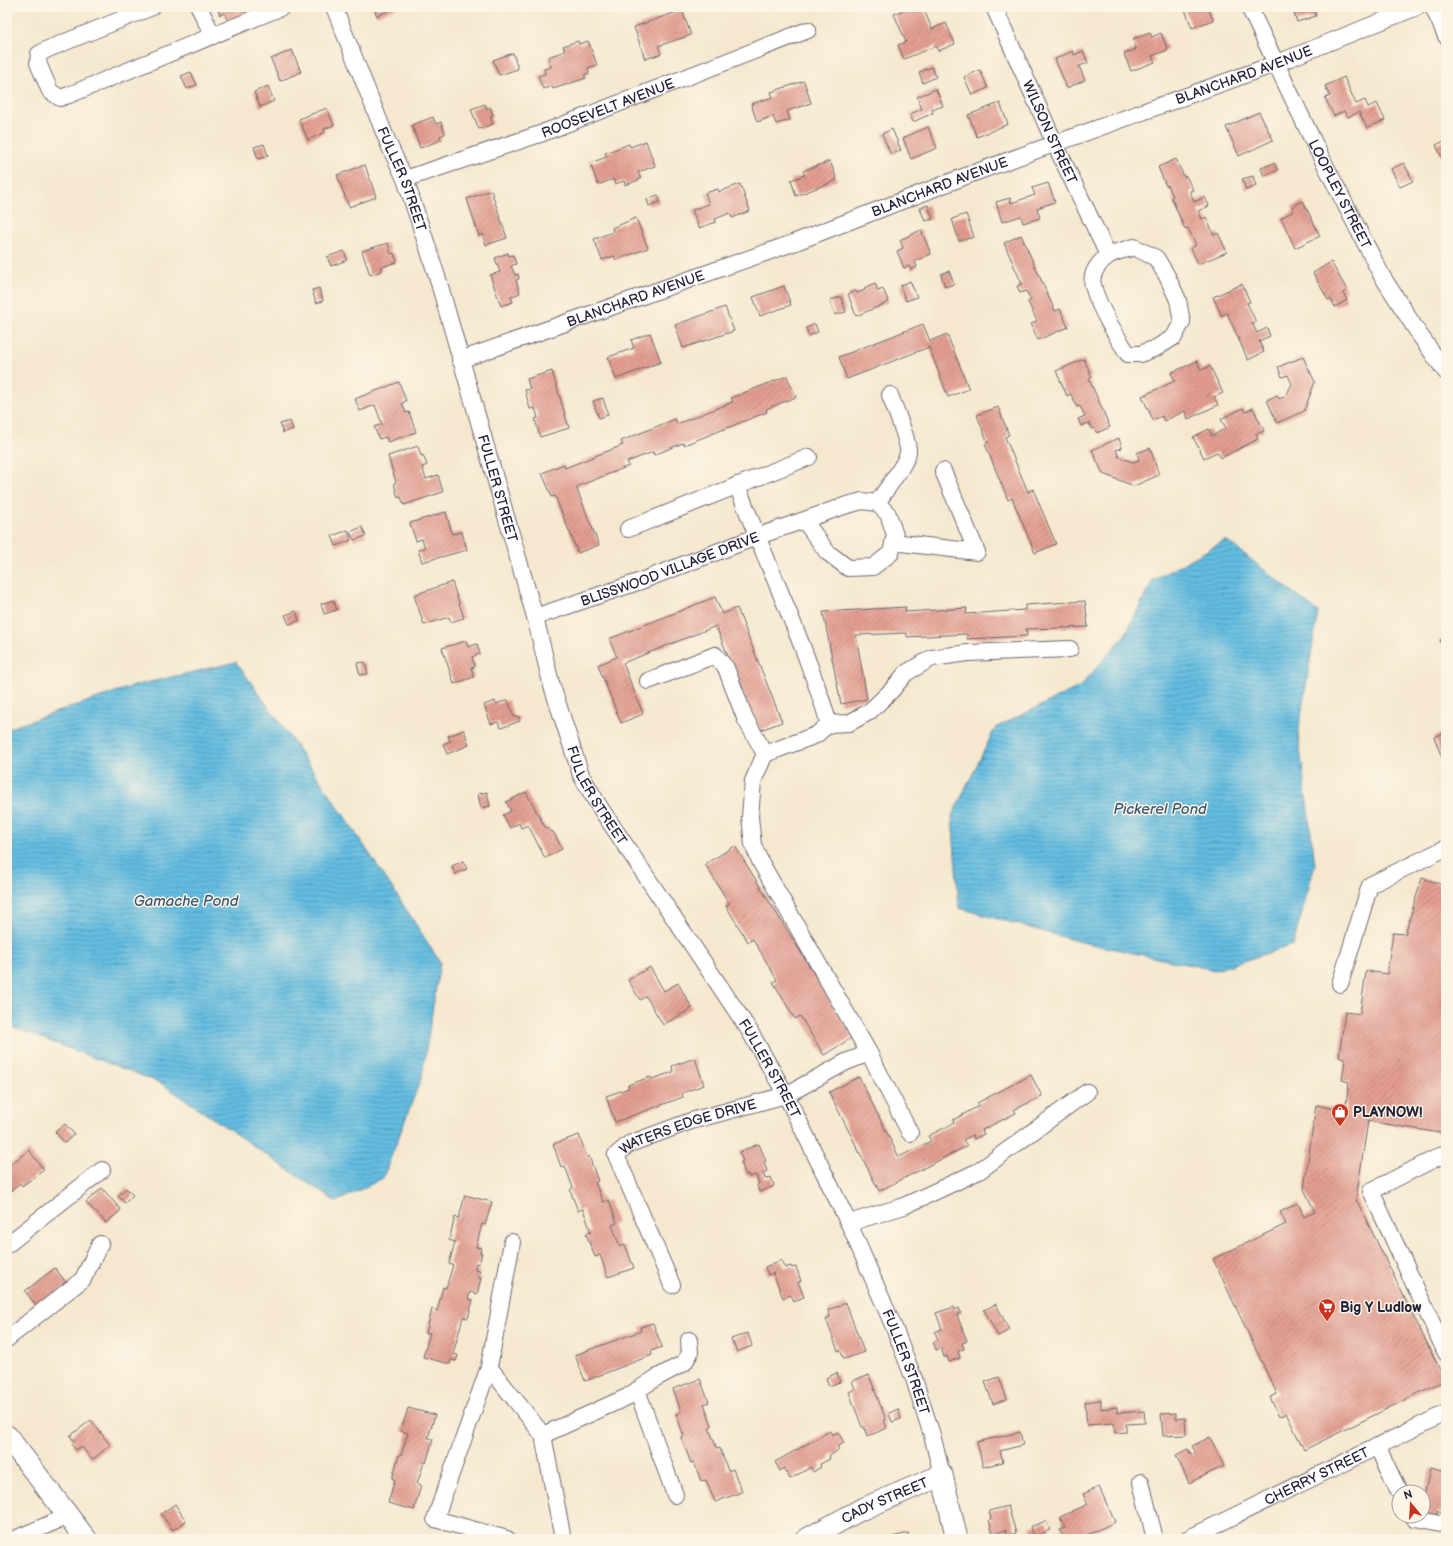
<svg xmlns="http://www.w3.org/2000/svg" width="1453" height="1546" font-family="'Balsamiq Sans',sans-serif">
<defs>
<pattern id="water-rules" width="6" height="5" patternUnits="userSpaceOnUse"><rect width="6" height="5" fill="#63bde1"/><path d="M0 2.5h6" fill="none" stroke="#5199b8"/></pattern>
<pattern id="building-hatch" width="6" height="6" patternUnits="userSpaceOnUse"><rect width="6" height="6" fill="#e39e91"/><path d="M-1 1l2-2M0 6l6-6M5 7l2-2" fill="none" stroke="#b88078"/></pattern>
</defs>
<rect width="100%" height="100%" fill="#fcf5e5"/>
<filter id="ink" filterUnits="userSpaceOnUse"><feTurbulence type="fractalNoise" baseFrequency=".025" numOctaves="2"/><feDisplacementMap in="SourceGraphic" scale="8" xChannelSelector="R" yChannelSelector="G"/><feConvolveMatrix kernelMatrix="1 2 1 2 8 2 1 2 1" color-interpolation-filters="sRGB"/></filter>
<filter id="wash" filterUnits="userSpaceOnUse"><feTurbulence type="fractalNoise" baseFrequency=".012" numOctaves="4" result="noise"/><feDisplacementMap in="SourceGraphic" scale="16" xChannelSelector="R" yChannelSelector="G"/><feGaussianBlur stdDeviation="0.9" result="paint"/><feColorMatrix in="noise" values="0 0 0 0 0 0 0 0 0 0 0 0 0 0 0 0 0 1.4 0 .05"/><feComposite in="paint" operator="in"/></filter>
<g filter="url(#wash)">
<rect width="100%" height="100%" fill="#f5e8cf"/>
<path fill="url(#water-rules)" stroke="#42708e" d="M1226 540 1318 612 1298 734 1315 864 1293 945 1215 970 1081 942 959 908 952 816 995 728 1081 686 1125 635 1153 580Z
M236 662C307 759 375 860 440 962L422 1076 383 1178 336 1202 161 1083 7 1025V729L133 686Z"/>
<g id="blocks">
<path fill="url(#building-hatch)" d="M217 7H264L229 23 224 13 220 15Z
M373 7H397L377 16Z
M912 7H923L932 29 946 23 955 44 938 51 936 46 904 59 898 45 906 42 894 14Z
M1184 7H1208L1213 20 1192 28Z
M1292 7H1313L1316 16 1297 22Z
M682 10 691 35 658 46 661 54 645 59 634 27Z
M1150 33 1152 37 1161 33 1168 50 1152 56 1155 62 1131 71 1124 54 1136 49 1133 39Z
M578 41 579 44 588 41 597 65 588 68 589 73 584 75 586 78 553 89 552 86 543 89 538 76 545 74 544 69 551 67 548 57 565 51 563 46Z
M292 50 301 72 280 81 271 59Z
M1073 51 1074 55 1083 51 1088 63 1079 66 1085 80 1067 88 1055 59Z
M513 53 518 69 499 75 493 60Z
M932 67 936 77 923 83 919 72Z
M980 70 988 88 972 95 964 77Z
M191 72 197 85 187 89 181 76Z
M1344 77 1356 104 1365 100 1368 107 1377 103 1385 120 1367 128 1359 112 1348 117 1344 111 1334 116 1325 98 1330 96 1325 86Z
M804 81 811 103 787 111 790 120 776 124 773 116 757 122 751 104 773 97 771 92Z
M268 86 274 101 260 107 254 92Z
M936 89 943 106 932 110 933 113 913 122 910 114 922 109 917 97Z
M1000 103 1008 124 977 137 968 115Z
M485 104 487 109 490 107 493 116H490L493 124 479 129 471 109Z
M327 108 334 125 324 129 325 132 308 140 299 119Z
M1259 112 1273 140 1239 156 1226 127Z
M433 117 436 124 441 122 445 134 440 136 441 140 420 148 412 125Z
M928 127 937 148 911 159 903 138Z
M892 129 901 150 891 155 882 134Z
M1446 140V174L1442 165 1445 164 1436 145Z
M646 141 655 166 638 172 641 179 625 185 624 181 615 184 613 179 598 185 590 163 607 157 605 153 629 144 630 147Z
M264 144 268 156 258 159 254 147Z
M1176 159 1184 177 1186 176 1193 190 1190 191 1194 202 1205 197 1209 206 1198 211 1202 219 1206 217 1214 235 1218 233 1227 252 1198 264 1191 248 1196 245 1188 228 1185 229 1171 197 1173 196 1168 185 1166 186 1158 167Z
M830 161 837 180 796 196 791 180 805 175 803 171Z
M1274 163 1278 170 1264 176 1261 168Z
M1404 163 1413 181 1400 187 1391 169Z
M365 165 376 197 349 207 337 175Z
M1253 176 1256 186 1246 190 1242 179Z
M1048 183 1055 202 1037 208 1040 218 1023 223 1021 216 1002 222 996 202 1010 198 1011 203 1035 195 1032 188Z
M740 184 750 211 732 218 730 213 715 219 716 222 699 228 692 210 709 204 705 193 718 189 719 192Z
M491 190 507 238 486 245 483 234 479 236 467 199Z
M658 195 660 202 649 206 647 199Z
M1303 201 1320 236 1295 248 1281 218 1294 211 1292 207Z
M928 205 933 219 925 221 920 208Z
M966 214 974 237 959 241 952 219Z
M636 218 648 248 616 260 614 256 602 260 594 239 613 232 612 228Z
M921 230 931 254 915 261 917 267 911 270 909 266 904 268 897 251 903 248 900 240Z
M1021 235 1055 311 1060 309 1068 327 1038 340 1031 324 1037 321 1028 302 1031 300 1026 291 1020 293 1017 286 1022 284 1004 243Z
M388 243 391 254 394 253 397 262 381 267 382 271 370 275 362 251Z
M344 251 347 260 331 266 327 257Z
M508 253 509 256 513 255 516 264 511 266 515 275 518 274 519 279 516 280 520 293 511 297 513 302 501 306 490 275 500 272 495 258Z
M1331 262 1347 290 1343 293 1347 300 1335 307 1331 299 1328 300 1313 273Z
M949 271 954 284 945 287 941 274Z
M910 281 917 297 906 301 900 286Z
M875 283 878 291 883 289 889 302 856 316 848 294 856 291 857 293 865 290 864 288Z
M1242 284 1250 302 1247 303 1256 322 1252 323 1257 333 1267 328 1270 336 1259 341 1264 352 1248 360 1227 313 1222 316 1213 297Z
M784 286 791 305 760 316 753 297Z
M319 288 323 301 316 303 312 290Z
M841 297 846 312 835 315 830 300Z
M725 307 734 331 683 348 675 325Z
M815 324 818 332 809 336 806 328Z
M923 324 930 341 947 334 969 389 948 397 929 347 847 379 839 357Z
M650 333 661 362 616 379 608 357 634 348 631 340Z
M1303 357 1315 382 1304 411 1277 423 1267 400 1277 395 1279 399 1286 396 1292 384 1288 375 1282 377 1278 367Z
M1084 359 1092 377 1089 379 1110 427 1097 433 1094 428 1092 429 1089 423 1081 426 1078 419 1085 416 1080 406 1077 407 1071 394 1067 396 1056 371Z
M1197 361 1201 370 1210 366 1223 393 1214 397 1218 405 1188 419 1185 411 1164 421 1162 416 1153 420 1142 396 1175 381 1171 373Z
M552 371 569 428 540 437 535 419 538 418 535 408 530 409 525 390 530 389 527 379Z
M787 376 796 397 766 409 767 412 684 445 683 443 654 455 653 452 627 462 629 466 576 487 599 545 578 553 555 496 552 497 542 473 564 464 565 468 623 445 621 441 675 419 677 424 733 402 731 398Z
M399 382 406 401 402 403 406 413 409 412 416 432 388 442 386 437 379 439 374 427 382 424 375 405 360 411 355 399Z
M603 398 608 415 599 418 593 401Z
M998 407 1009 435 1005 437 1028 492 1033 489 1056 544 1035 553 1012 498 1008 500 985 444 988 443 977 415Z
M1243 408 1245 412 1253 408 1264 431 1256 434 1258 439 1221 458 1217 452 1204 458 1193 437 1209 429 1212 436 1226 428 1221 419Z
M290 421 293 429 283 433 280 424Z
M1119 438 1122 448 1116 450 1119 457 1133 462 1139 460 1137 453 1150 448 1159 475 1134 486 1103 474 1092 450Z
M418 446 421 456 423 455 427 465 422 467 426 479 438 475 443 492 404 505 401 497 398 498 394 483 396 482 388 456Z
M446 512 452 534 462 532 467 550 422 562 418 550 425 548 422 539 416 541 410 523Z
M362 527 366 536 354 540 350 532Z
M348 530 351 540 336 546 332 536Z
M452 582 464 618 451 622 449 617 424 625 414 595Z
M715 597 722 614 737 608 782 722 758 731 716 626 623 663 643 714 621 723 598 665 617 657 609 639Z
M333 600 337 610 324 614 321 604Z
M1085 601 1088 627 1026 629 1027 636 967 639V634L907 637V633L856 635 867 699 841 704 823 612 906 607 905 612 967 608 966 614 1025 610V605Z
M296 611 299 621 289 624 285 615Z
M1446 638V654L1440 640Z
M466 641 468 647 477 644 480 654 472 657 475 667 471 668 474 677 454 684 442 648Z
M365 662 368 674 360 675 357 663Z
M508 700 514 717 518 716 520 721 501 728 498 722 491 724 484 705 495 701 496 704Z
M464 730 469 745 447 754 443 744 450 741 448 736Z
M1446 732V768L1434 737Z
M487 792 490 806 481 808 478 794Z
M526 792 545 827 554 833 562 849 545 858 528 825 521 828 519 823 510 828 503 815 511 811 506 802Z
M735 846 853 1037 824 1055 800 1016 795 1019 773 982 777 980 753 939 748 942 726 906 729 903 705 864Z
M463 861 467 869 455 874 452 866Z
M1422 878 1446 886V1134L1368 1121 1356 1199 1445 1380 1304 1450 1286 1413 1279 1417 1270 1397 1277 1394 1213 1259 1286 1224 1280 1212 1298 1203 1304 1217 1315 1212 1304 1189 1316 1105 1345 1111 1349 1082 1342 1080 1345 1060 1339 1057 1345 1012 1360 1014 1366 971 1387 974 1393 933 1405 934Z
M650 967 664 991 678 983 692 1008 663 1025 646 996 640 1000 628 980Z
M695 1058 704 1085 682 1093 683 1097 615 1122 606 1096 629 1088 628 1085 650 1077 652 1079 673 1072 672 1066Z
M1031 1075 1042 1096 1014 1110 1016 1113 982 1130 984 1134 974 1139 973 1135 963 1140 967 1146 879 1191 829 1092 859 1077 899 1157 931 1141 928 1136 954 1123 953 1120 979 1106 977 1103Z
M65 1124 74 1134 65 1143 55 1132Z
M579 1135 587 1157 589 1156 598 1181 595 1182 603 1202 609 1200 617 1223 612 1225 620 1247 625 1245 634 1268 608 1277 600 1255 595 1257 586 1234 591 1232 583 1209 578 1211 570 1190 573 1188 565 1166 561 1167 553 1144Z
M759 1144 766 1161 764 1162 767 1171 763 1173 765 1179 771 1177 774 1186 759 1192 757 1185 759 1184 756 1175 749 1177 748 1174 746 1175 741 1162 743 1161 739 1152Z
M29 1150 44 1170 22 1186 20 1183 11 1191 7 1186V1167Z
M102 1188 121 1210 106 1223 86 1202Z
M126 1188 133 1195 125 1203 118 1196Z
M465 1195 492 1202 485 1225 482 1224 476 1247 481 1248 480 1253H482L479 1264 476 1263 475 1270 480 1271 478 1278H481L477 1294 470 1292 468 1299 473 1300 468 1318 463 1317 453 1354 458 1355 456 1361 451 1360 450 1364 423 1357 430 1333H426L432 1309 437 1311 443 1287 446 1288 453 1265 449 1264 455 1242 449 1240 455 1217 459 1218Z
M781 1260 785 1268 791 1266 792 1268 796 1267 801 1281 798 1282 804 1297 794 1301 791 1295 783 1298 773 1273 768 1275 765 1267Z
M55 1268 68 1285 36 1306 25 1291Z
M846 1303 864 1352 844 1359 840 1350 838 1351 826 1319 830 1317 828 1310Z
M996 1304 1009 1330 998 1336 984 1310Z
M954 1307 955 1310 959 1308 961 1313 957 1315 967 1341 962 1343 964 1349 958 1351 960 1358 949 1362 947 1356 944 1357 941 1348 936 1350 933 1342 938 1340 935 1332 942 1329 936 1313Z
M653 1323 662 1347 651 1351 652 1355 585 1381 575 1355 641 1331 640 1327Z
M748 1333 752 1346 737 1352 731 1339Z
M837 1373 840 1382 829 1386 826 1378Z
M869 1375 886 1420 884 1421 887 1428 868 1436 864 1427H862L849 1392 855 1389 852 1381Z
M999 1377 1007 1399 993 1404 985 1382Z
M700 1379 709 1402 704 1404 712 1426 709 1428 717 1449 720 1448 728 1471 733 1469 742 1492 715 1502 706 1480 701 1481 694 1462 691 1463 681 1437 684 1436 676 1414 681 1411 673 1389Z
M1101 1400V1409L1117 1407V1413L1144 1411 1145 1423 1126 1424V1432L1115 1433 1114 1423 1087 1425 1085 1402Z
M408 1408 435 1415 428 1438 433 1439 426 1463 424 1462 417 1484 421 1485 414 1510 388 1503 395 1479H392L399 1455H401L408 1433 401 1431Z
M898 1409 901 1419 892 1422 889 1413Z
M1176 1413V1419L1185 1418 1186 1435 1163 1436 1161 1414Z
M91 1420 110 1445 92 1460 81 1446 76 1450 72 1444 75 1442 70 1436Z
M830 1431 832 1435 838 1432 844 1443 837 1447 839 1450 829 1456 830 1459 820 1464 821 1467 813 1472 811 1467 790 1479 784 1468 780 1471 775 1462Z
M1020 1432 1023 1445 1000 1451 1003 1462 983 1467 977 1442Z
M1210 1437 1224 1466 1189 1483 1176 1455 1188 1449 1191 1455 1196 1453 1192 1446Z
M1430 1468 1446 1472V1513L1438 1511 1436 1520 1423 1516V1493H1425Z
M1099 1487 1115 1522 1078 1539H1064L1060 1530 1065 1528 1060 1517 1088 1504 1083 1494Z
M175 1504 186 1521 173 1530 161 1514Z
M1008 1506 1016 1533 1007 1536 1006 1530 993 1534 989 1520 991 1519 989 1511Z
M1046 1521 1050 1530 1033 1537 1030 1527Z
M908 1533 909 1539H893L892 1537Z"/>
</g>
</g>
<g filter="url(#ink)">
<use href="#blocks" fill-opacity="0" stroke="#6c676f" stroke-width="1"/>
<g fill="none" stroke-linecap="round" stroke-linejoin="round">
<g stroke="#6c676f" stroke-width="18">
<g id="minor">
<path d="M152 7 48 49 39 54 38 63 50 91 60 98 69 95 282 7"/>
<path d="M199 7 213 36"/>
<path id="s1" d="M334 7 389 145 405 179 427 245 439 283 535 617 551 683 581 775 599 806 749 1030 786 1095 851 1228 893 1325 914 1379 932 1435 942 1475"/>
<path id="s2" d="M994 7 1055 144 1108 255"/>
<path id="s3" d="M1249 7 1315 145 1382 276 1419 334 1446 372"/>
<path d="M1433 7 1446 36"/>
<path id="s4" d="M405 179 540 134 808 30"/>
<path d="M1134 247 1156 258 1167 276 1178 300 1182 322 1174 337 1156 348 1140 354H1128C1117 337 1097 304 1093 285 1090 274 1099 262 1108 256 1115 251 1126 250 1134 247Z"/>
<path id="s5" d="M460 360 793 243 971 174 1275 64 1417 7"/>
<path d="M737 485C767 565 805 643 829 724L816 735 765 754 753 781 750 817 753 845 761 863 869 1053 910 1133"/>
<path d="M877 503C883 494 908 461 908 452 909 441 894 407 890 395"/>
<path d="M628 529 809 457"/>
<path d="M893 542 977 552 943 471"/>
<path id="s6" d="M535 617 638 582 756 537 844 506 862 501 877 503 888 514 895 535 891 553 873 567 848 568 827 552 804 520"/>
<path d="M648 681 715 655 726 668 745 718 765 754"/>
<path d="M829 724 849 723 869 712 891 691 906 673 932 658 968 653 1070 649"/>
<path d="M1340 984 1370 885 1446 848"/>
<path d="M1446 1153 1371 1191 1446 1353"/>
<path d="M849 1223 904 1206 979 1171 1087 1092"/>
<path d="M512 1242 489 1367 543 1435 563 1539"/>
<path d="M7 1245 102 1170"/>
<path id="s7" d="M672 1285 616 1155 629 1144 691 1121 786 1095 846 1062 869 1053"/>
<path d="M7 1339 83 1279 100 1244"/>
<path d="M489 1367 435 1519 507 1539"/>
<path d="M637 1390 675 1495"/>
<path d="M543 1435 627 1397 656 1378 684 1363 690 1353 689 1340"/>
<path d="M1377 1446 1399 1492"/>
<path d="M1141 1482 1155 1539"/>
<path d="M1413 1516 1415 1519 1446 1525"/>
<path d="M15 1539 68 1516"/>
<path id="s8" d="M1187 1539 1446 1413"/>
</g>
</g>
<g stroke="#6c676f" stroke-width="23">
<g id="major">
<path d="M7 1436 86 1539"/>
<path id="s9" d="M807 1539 860 1510 942 1475 957 1539"/>
</g>
</g>
<use href="#minor" stroke="#fff" stroke-width="16"/>
<use href="#major" stroke="#fff" stroke-width="21"/>
</g>
</g>
<defs>
<g id="shop-pin" transform="scale(0.9)"><path d="M0 17L-7.5 6A9.5 9.5 0 1 1 7.5 6Z" fill="#c8321e" stroke="#fcf5e5"/><path d="M-5-2.5h2.3a2.7 3.5 0 0 1 5.4 0H5L5.5 6h-11ZM-1.5-2.5h3a1.5 2.3 0 0 0-3 0Z" fill="#fff"/></g>
<g id="supermarket-pin" transform="scale(0.9)"><path d="M0 17L-7.5 6A9.5 9.5 0 1 1 7.5 6Z" fill="#c8321e" stroke="#fcf5e5"/><path d="M-6-5.5h2.5l.6 2H6L4.5 2H-2.5L-4.4-4H-6ZM-1.5 3.2a1.3 1.3 0 1 0 .1 0ZM3 3.2a1.3 1.3 0 1 0 .1 0Z" fill="#fff"/></g>
</defs>
<g fill-rule="evenodd">
<use href="#shop-pin" x="1340" y="1112"/>
<use href="#supermarket-pin" x="1327" y="1307"/>
</g>
<g text-anchor="middle" stroke-width="3" stroke-linejoin="round" paint-order="stroke">
<g font-size="14" fill="#22223b" stroke="#fcf5e5">
<text dy="5" stroke="none"><textPath href="#s5" startOffset="834">BLANCHARD AVENUE</textPath></text>
<text dy="5" stroke="none"><textPath href="#s4" startOffset="215">ROOSEVELT AVENUE</textPath></text>
<text dy="5" stroke="none"><textPath href="#s2" startOffset="137">WILSON STREET</textPath></text>
<text dy="5" stroke="none"><textPath href="#s1" startOffset="185">FULLER STREET</textPath></text>
<text dy="5" stroke="none"><textPath href="#s5" startOffset="510">BLANCHARD AVENUE</textPath></text>
<text dy="5" stroke="none"><textPath href="#s3" startOffset="208">LOOPLEY STREET</textPath></text>
<text dy="5" stroke="none"><textPath href="#s5" startOffset="186">BLANCHARD AVENUE</textPath></text>
<text dy="5" stroke="none"><textPath href="#s1" startOffset="509">FULLER STREET</textPath></text>
<text dy="5" stroke="none"><textPath href="#s6" startOffset="143">BLISSWOOD VILLAGE DRIVE</textPath></text>
<text dy="5" stroke="none"><textPath href="#s1" startOffset="833">FULLER STREET</textPath></text>
<text dy="5" stroke="none"><textPath href="#s1" startOffset="1157">FULLER STREET</textPath></text>
<text dy="5" stroke="none"><textPath href="#s7" startOffset="220">WATERS EDGE DRIVE</textPath></text>
<text dy="5" stroke="none"><textPath href="#s1" startOffset="1481">FULLER STREET</textPath></text>
<text dy="5" stroke="none"><textPath href="#s8" startOffset="144">CHERRY STREET</textPath></text>
<text dy="5" stroke="none"><textPath href="#s9" startOffset="87">CADY STREET</textPath></text>
</g>
<g font-size="14" font-weight="bold" fill="#22223b" stroke="#fcf5e5" text-anchor="start">
<text x="1353" y="1117">PLAYNOW!</text>
<text x="1340" y="1312">Big Y Ludlow</text>
</g>
<g font-size="15" font-style="italic" fill="#395875" stroke="#fcf5e5">
<text x="1160" y="814">Pickerel Pond</text>
<text x="186" y="906">Gamache Pond</text>
</g>
</g>
<rect width="1453" height="1546" fill="none" stroke="#fcf5e5" stroke-width="24"/>
<g transform="translate(1411 1504) rotate(342)"><circle r="19" fill="#fcf5e5" stroke="#a5a1a1"/>
<path d="M0-3L7 15L0 10L-7 15Z" fill="#c8321e"/>
<text y="-6" font-size="11" font-weight="bold" text-anchor="middle" fill="#22223b">N</text>
</g>
</svg>
